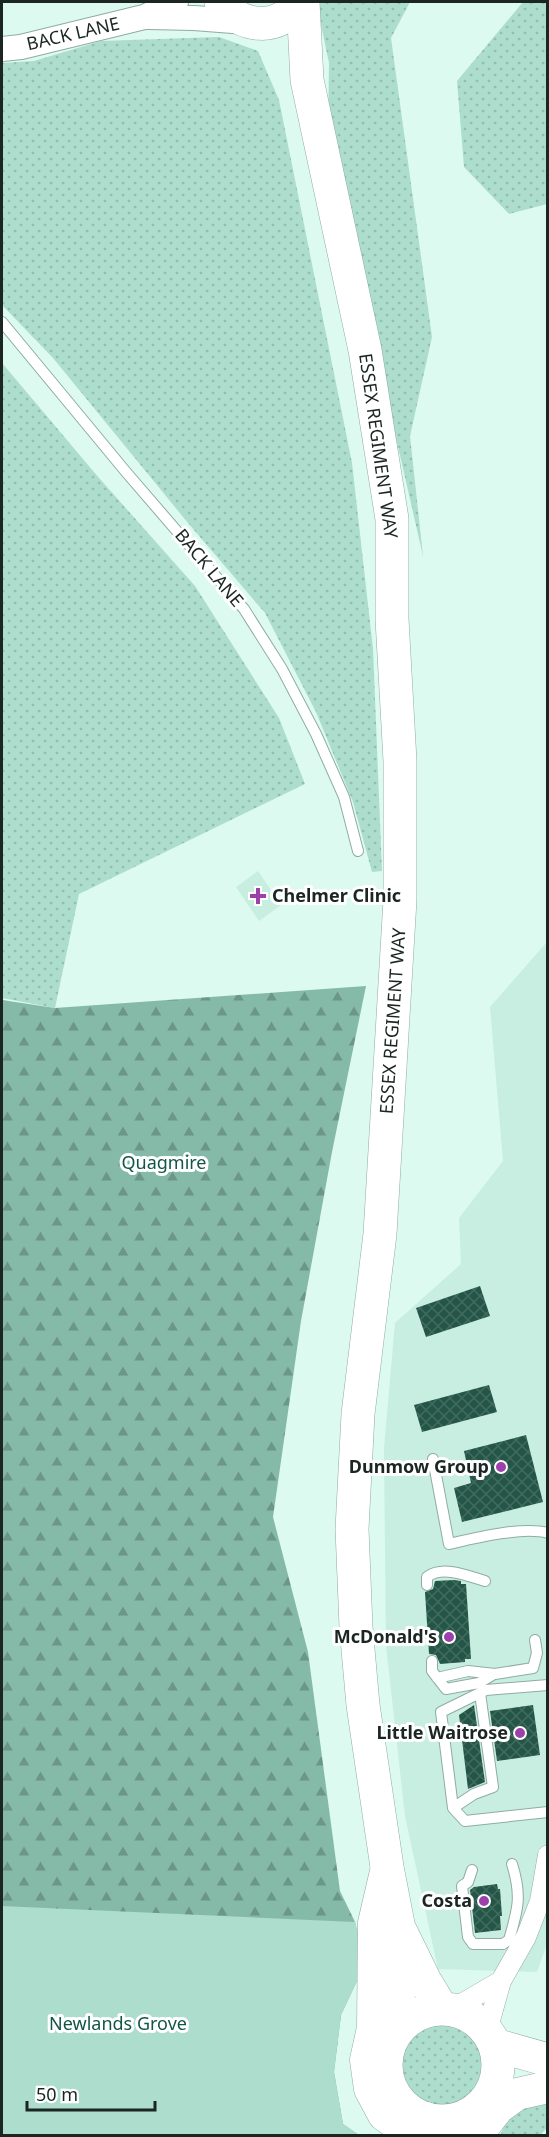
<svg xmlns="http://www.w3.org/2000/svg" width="549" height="2137" font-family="'Noto Sans',sans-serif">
<defs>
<pattern id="grass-dots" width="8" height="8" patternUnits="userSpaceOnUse" patternTransform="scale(1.5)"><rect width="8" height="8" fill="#adddcc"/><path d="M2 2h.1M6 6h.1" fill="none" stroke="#94beaf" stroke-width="1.8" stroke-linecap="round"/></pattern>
<pattern id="forest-firs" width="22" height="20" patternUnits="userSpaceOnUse" patternTransform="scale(1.5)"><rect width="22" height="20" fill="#85b9a8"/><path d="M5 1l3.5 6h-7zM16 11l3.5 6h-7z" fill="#6c9688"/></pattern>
<pattern id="building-cross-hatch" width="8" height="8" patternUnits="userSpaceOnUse" patternTransform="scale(1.5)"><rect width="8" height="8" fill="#245648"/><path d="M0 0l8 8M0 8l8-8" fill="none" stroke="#426b5f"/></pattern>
</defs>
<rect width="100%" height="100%" fill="#dcfaef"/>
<path fill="#c7eee1" d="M258 871 281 905 259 921 236 887Z
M547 942 548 1941 537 1972 438 1969 405 1816 386 1645 384 1448 395 1323 461 1264 459 1218 503 1161 490 1007Z"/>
<path fill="url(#grass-dots)" d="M319 2H410L391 38 432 337 410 436 423 556 328 140 329 63 318 10Z
M523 2H547V204L509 214 464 167 457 81Z
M219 37 258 51 279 100 352 463 373 649 382 871 372 872 353 802 316 712 265 613 188 523 53 358 2 305V63L34 61 101 41Z
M2 363 99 478 195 586 279 718 305 784 79 894 55 1008 2 998Z
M397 2067a45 45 0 1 1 90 0a45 45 0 1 1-90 0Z
M547 2098V2128L540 2135 500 2136 512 2106Z"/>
<path fill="url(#forest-firs)" d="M366 986 332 1152 301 1321 273 1517 308 1652 340 1891 355 1922 365 1964 341 2015 334 2072 343 2124 359 2135 2 2136V1000L55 1008Z"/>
<path fill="#adddcc" d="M2 1906 355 1922 365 1964 341 2015 334 2072 343 2124 359 2135 2 2136Z"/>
<path fill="url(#building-cross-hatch)" d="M480 1286 490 1316 426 1337 416 1308Z
M489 1385 497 1412 422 1432 414 1405Z
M526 1435 543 1502 462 1522 454 1488 471 1483 464 1451Z
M454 1580 461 1581V1584H466L471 1659H465V1662L440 1664 436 1655 429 1654 425 1592 433 1589 435 1581Z
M474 1705 485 1782 468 1789 459 1715Z
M533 1705 540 1755 497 1761 490 1711Z
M497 1884 498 1889H500L502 1916H500L501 1930 475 1933 470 1890 474 1887Z"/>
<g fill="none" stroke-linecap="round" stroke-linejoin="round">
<g stroke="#90aca2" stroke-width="12">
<path id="service" d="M2 322 126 472 244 609 282 669 316 734 344 797 358 851
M433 1459 449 1544C475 1538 523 1526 548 1533
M427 1585V1577C443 1565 468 1576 485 1581
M432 1661V1671L446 1689 479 1683 494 1674
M437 1678 468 1671 495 1674 533 1668 537 1653 535 1640
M548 1685 486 1690 441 1712 453 1808 465 1821 548 1812
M453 1808 474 1794 493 1787 480 1693
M472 1870 468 1882 462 1886 468 1937 473 1944H503L509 1940C518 1909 522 1896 512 1864"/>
</g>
<g stroke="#90aca2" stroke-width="21">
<path id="minor" d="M451 2010 501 1981
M487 2031 501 1981 526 1937 540 1901 548 1855"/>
</g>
<g stroke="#90aca2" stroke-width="26">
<path id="tertiary" d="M149 17 194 18 246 22
M2 49 21 47 144 17 176 2"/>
</g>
<g stroke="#90aca2" stroke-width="33">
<path id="primary" d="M387 1867 374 1923 373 2028 366 2060 370 2089 384 2115 413 2136
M426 2118 440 2136
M477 2135 498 2108 517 2094 548 2087"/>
</g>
<g stroke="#90aca2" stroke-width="34">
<path id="trunk" d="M221 2C241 29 280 32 299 2
M303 2 307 80 365 350 392 519V619L400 761V900L380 1234 358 1414 352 1529 356 1627 363 1705 387 1867 399 1929 396 1956 400 2027
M400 1930 425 1981 442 2009
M386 2065a56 56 0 1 1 112 0a56 56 0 1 1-112 0Z
M495 2045 548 2060"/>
</g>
<use href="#service" stroke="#fff" stroke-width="10"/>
<use href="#minor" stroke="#fff" stroke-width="20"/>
<use href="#tertiary" stroke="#fff" stroke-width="24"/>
<use href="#primary" stroke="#fff" stroke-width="32"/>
<use href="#trunk" stroke="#fff" stroke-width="33"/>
</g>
<g fill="#9c40aa" stroke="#fff" stroke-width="2">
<path d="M255 887h6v6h6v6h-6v6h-6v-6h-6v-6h6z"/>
<circle cx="501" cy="1467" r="6"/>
<circle cx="449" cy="1637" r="6"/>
<circle cx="520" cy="1733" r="6"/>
<circle cx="484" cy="1901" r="6"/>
</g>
<g text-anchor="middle" stroke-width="6" stroke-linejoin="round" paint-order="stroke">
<g font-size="18" fill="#1b2622" stroke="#fff">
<text transform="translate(73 34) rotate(-13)" y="6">BACK LANE</text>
<text transform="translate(378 446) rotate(82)" y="6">ESSEX REGIMENT WAY</text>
<text transform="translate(209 568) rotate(50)" y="6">BACK LANE</text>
<text transform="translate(393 1021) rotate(-86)" y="6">ESSEX REGIMENT WAY</text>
</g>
<g font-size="18" font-weight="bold" fill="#1b2622" stroke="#fff" text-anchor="end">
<text x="272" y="902" text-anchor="start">Chelmer Clinic</text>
<text x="489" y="1473">Dunmow Group</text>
<text x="437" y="1643">McDonald's</text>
<text x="508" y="1739">Little Waitrose</text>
<text x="472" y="1907">Costa</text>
</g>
<g font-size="18" fill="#125746" stroke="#fff">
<text x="164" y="1169">Quagmire</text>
<text x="118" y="2030">Newlands Grove</text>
</g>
</g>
<rect width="549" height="2137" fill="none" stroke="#1b2622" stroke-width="6"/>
<path d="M27 2101v9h128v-9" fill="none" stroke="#1b2622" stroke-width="3"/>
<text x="36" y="2101" font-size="18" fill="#1b2622" stroke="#ffffff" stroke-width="4.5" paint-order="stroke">50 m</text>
</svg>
